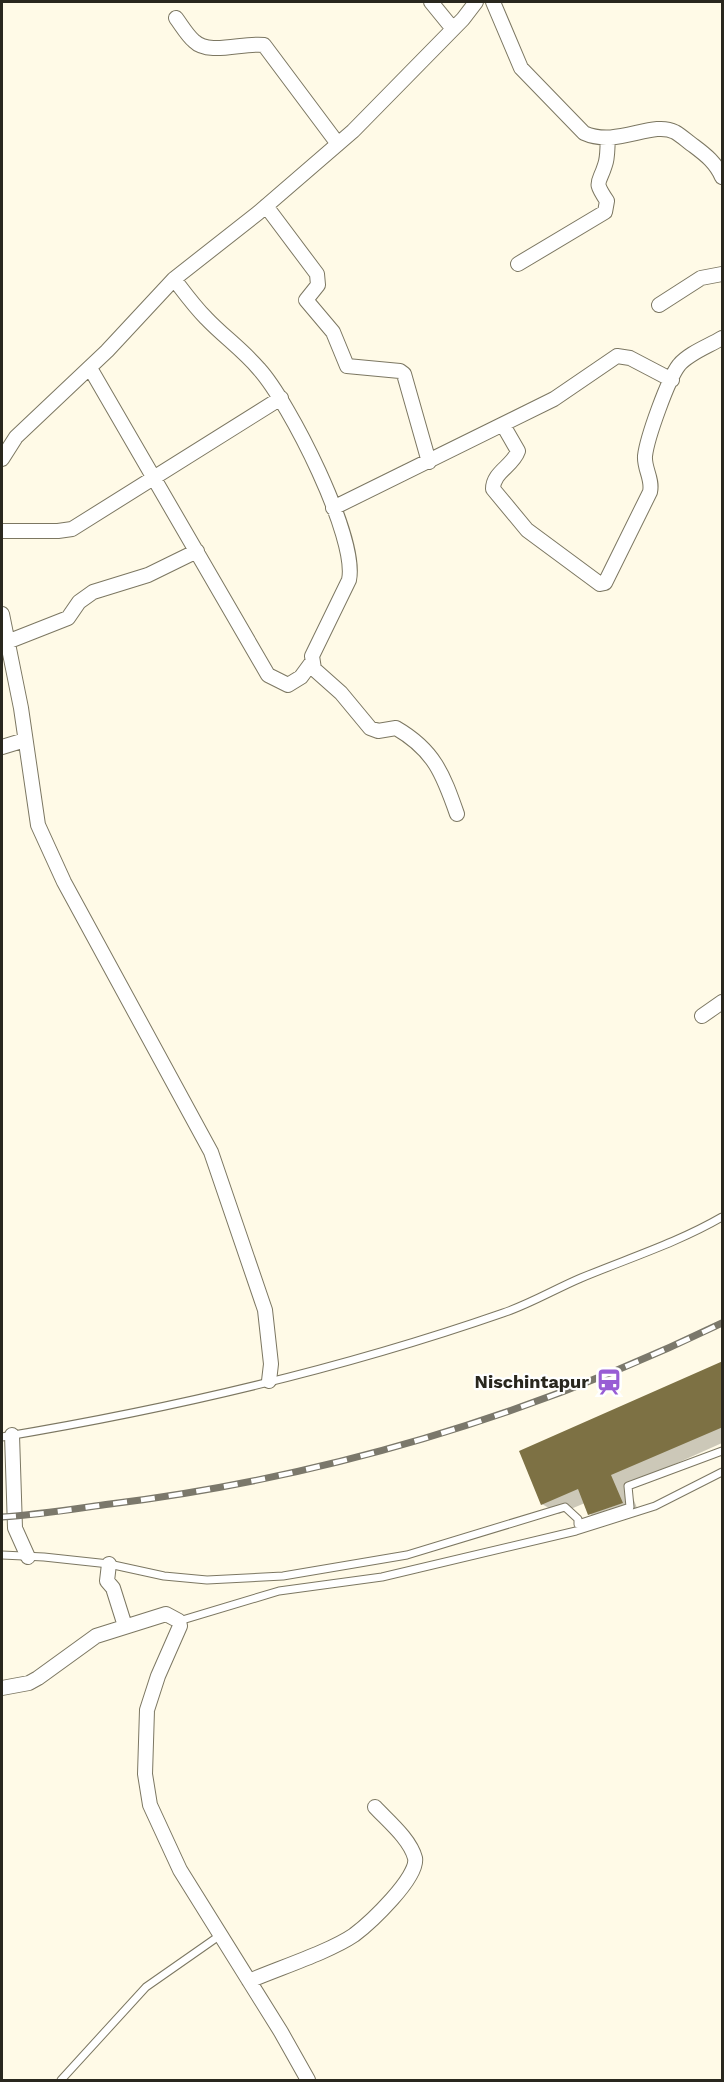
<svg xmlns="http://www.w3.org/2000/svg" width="724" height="2082" font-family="'Work Sans',sans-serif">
<rect width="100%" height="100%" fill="#fffae7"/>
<path fill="#0003" d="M722 1363V1443L628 1485 639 1513 607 1524 590 1514 585 1503 559 1514 542 1504Z"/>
<path fill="#7d7144" d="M723 1361V1427L611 1475 623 1503 588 1515 578 1489 541 1505 519 1451Z"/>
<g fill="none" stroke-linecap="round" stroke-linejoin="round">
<g stroke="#7c7762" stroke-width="9">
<path id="service" d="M2 1437C169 1409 342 1369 503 1313 530 1304 555 1289 581 1278 629 1258 677 1243 722 1217
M2 1555 44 1557 109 1564 164 1576 207 1580 283 1576 407 1555 565 1507 578 1519V1524L630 1507 628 1486 722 1451
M179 1621 279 1591 382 1577 576 1531 655 1506 722 1472
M61 2080 146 1987 219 1936"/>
</g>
<g stroke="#7c7762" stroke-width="16">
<path id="minor" d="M431 2 453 29
M493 2 521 68 584 133C617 148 652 120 675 132 682 136 688 142 694 146 706 155 716 163 722 177
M176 18C182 26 187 35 194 41 209 56 244 42 264 45L338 144
M266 206 317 274 318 285 306 300 333 332 347 366 400 371 404 374 429 462
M518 264 605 212 607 201C593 180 599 185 605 165 608 157 607 148 608 139
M174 279C184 292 194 306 206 318 223 336 243 350 259 369 289 402 358 538 349 580L312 656 314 669 341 693 370 728 378 731 396 728C434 750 443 774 457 814
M659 305 701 278 722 274
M90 368 268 675 288 685 301 677 312 662
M503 425 518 451C513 466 493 472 493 489L527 530 600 584 605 583 650 492C653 479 644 469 645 456 647 438 668 379 679 365 689 353 709 346 722 338
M2 459 16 437 107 351 174 279 258 213 353 131 463 19 476 2
M333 508 554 399 617 356 630 358 672 380
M2 531H58L72 529 281 398
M2 614 21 708 38 825 64 882 211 1152 265 1310 271 1364 269 1381
M7 642 68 618 79 602 93 592 148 575 197 551
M2 747 25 740
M702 1016 722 1002
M12 1435 15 1528 28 1557
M109 1564 107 1581 113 1588 125 1626
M2 1688 29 1683 38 1678 96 1636 166 1614 179 1621 180 1626 158 1676 147 1710 145 1774 150 1805 180 1870 281 2032 308 2080
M249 1981C279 1968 329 1952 354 1935 370 1923 419 1877 415 1858 410 1839 388 1821 375 1807"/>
</g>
<use href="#service" stroke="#fff" stroke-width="7"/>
<use href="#minor" stroke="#fff" stroke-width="14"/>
<g stroke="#7b786b" stroke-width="7">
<path id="rail" d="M2 1517C38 1515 74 1509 110 1504 322 1478 530 1416 722 1323"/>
</g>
<use href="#rail" stroke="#fff" stroke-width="4.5" stroke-dasharray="14" stroke-linecap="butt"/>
</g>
<defs>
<g id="station-bare" transform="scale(2.07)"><path d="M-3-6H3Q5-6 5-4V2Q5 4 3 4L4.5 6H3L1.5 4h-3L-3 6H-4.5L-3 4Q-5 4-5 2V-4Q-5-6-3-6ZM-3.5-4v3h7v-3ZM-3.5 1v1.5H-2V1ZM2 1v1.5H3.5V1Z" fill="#985dd4" stroke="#fff" stroke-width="2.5" paint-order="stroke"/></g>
</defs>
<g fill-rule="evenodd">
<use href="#station-bare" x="609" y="1382"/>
</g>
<g text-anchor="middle" stroke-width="4.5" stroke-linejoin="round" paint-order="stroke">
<g font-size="18" font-weight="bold" fill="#29271e" stroke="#fff" text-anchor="end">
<text x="589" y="1388">Nischintapur</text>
</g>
</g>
<rect width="724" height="2082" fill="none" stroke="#29271e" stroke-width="6"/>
</svg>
